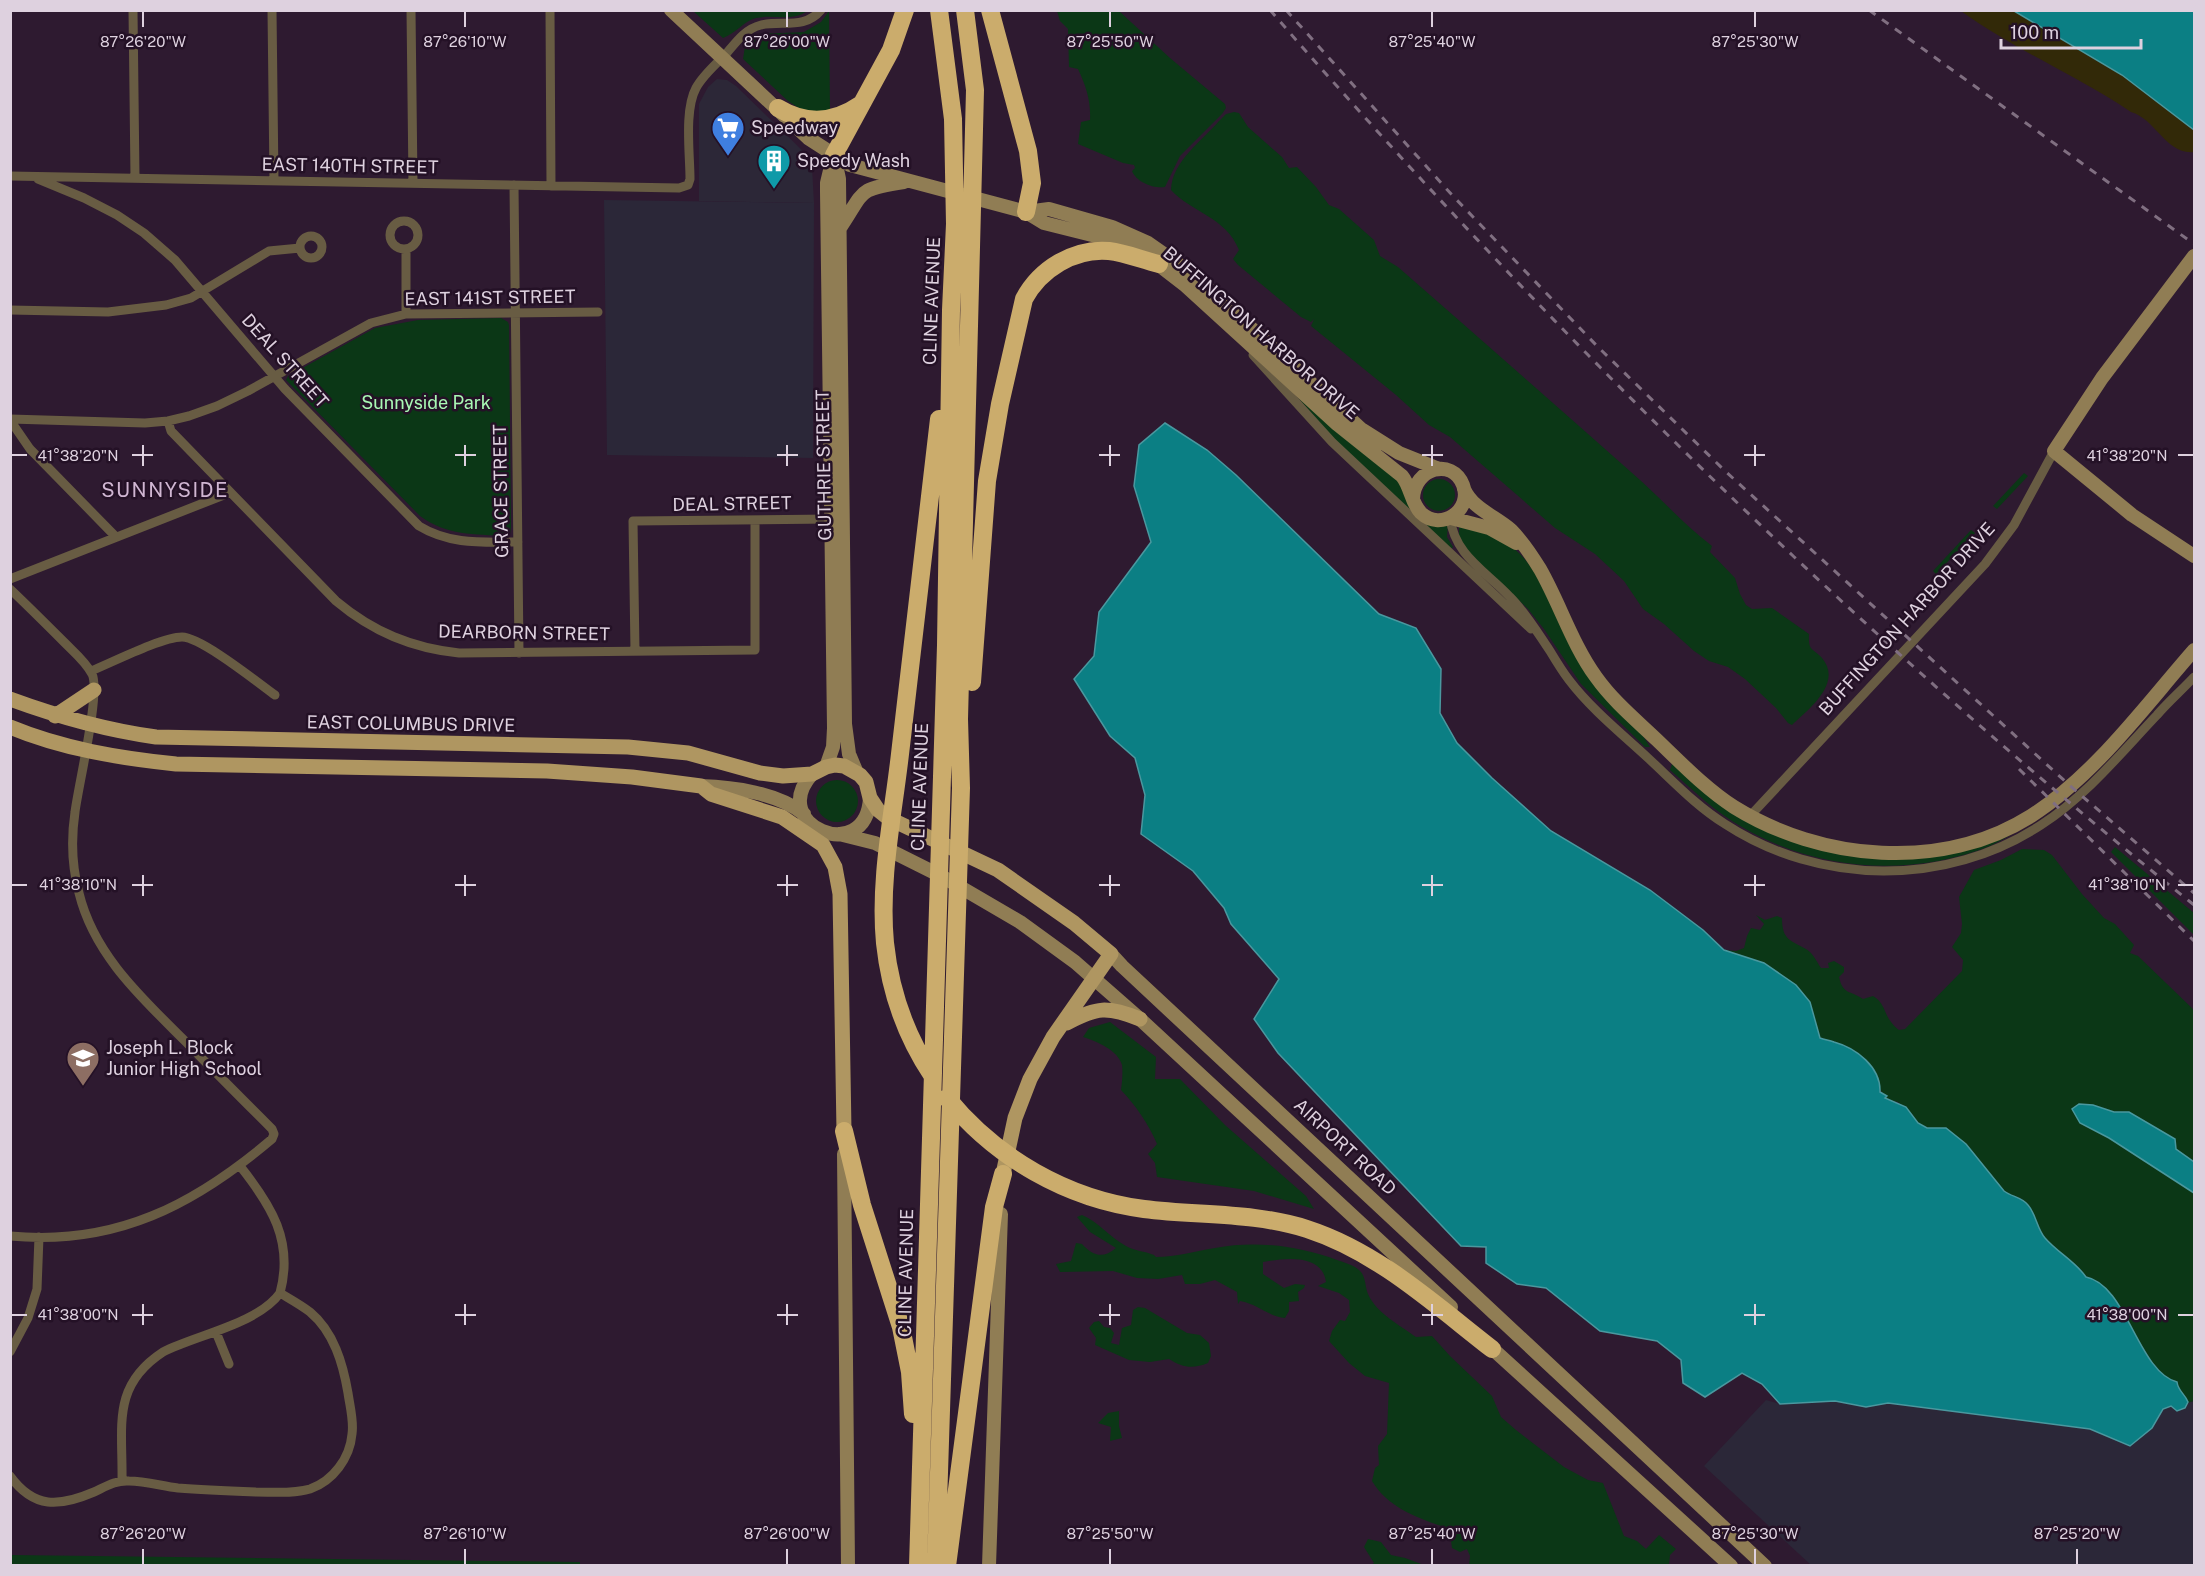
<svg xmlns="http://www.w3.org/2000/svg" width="2205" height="1576" font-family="'Public Sans',sans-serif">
<rect width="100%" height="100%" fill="#2e1a30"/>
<path fill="#2c2737" d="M717 79 727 80 736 86 808 156 812 167 814 203 699 201V104L708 87Z"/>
<path fill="#2b2738" d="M604 200 814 203 813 458 607 455Z
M1766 1400 1780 1404 1835 1401 1866 1407 1888 1403 2090 1429 2130 1446 2163 1409 2167 1406 2185 1408 2187 1403 2194 1401V1565H1811L1704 1466Z"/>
<path fill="#0b3716" d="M693 11H807C792 22 774 14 756 18 744 21 735 34 723 38Z
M829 11 830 113 805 112 788 101 743 59 746 40 758 34 804 32 821 22Z
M1057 11H1119L1170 58 1225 104 1226 108 1222 114 1180 156 1165 187C1154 189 1136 182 1132 171L1135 168 1134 165 1123 163 1078 144 1081 122 1090 120C1091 101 1086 86 1078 69L1069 67 1068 29 1060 21Z
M1234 112 1239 113 1248 127 1282 157 1289 168 1297 167 1316 187 1329 205 1339 209 1374 240 1380 256 1398 267C1476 335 1554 404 1631 472 1659 496 1683 524 1712 546L1710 552 1735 578 1740 594 1746 605 1752 609 1772 608 1809 634C1808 652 1813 648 1822 658 1843 683 1809 709 1792 725L1788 723 1776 708 1745 679 1728 667 1709 661 1694 651 1664 624 1643 609 1624 581 1595 554 1555 528 1450 437 1429 425 1396 395 1311 326 1314 319 1311 322 1301 317 1238 265 1233 259 1239 250C1226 217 1191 212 1171 190 1172 161 1202 141 1219 121L1226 114Z
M501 318 508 322 509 325 511 527 510 534 506 536C474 534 447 536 420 516L286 380 288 376 375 328 418 320Z
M1272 368 1396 476 1411 506 1448 524 1447 537 1453 547 1451 549 1339 445Z
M2024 473 2028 476 1997 509 1993 506Z
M1423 495a16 16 0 1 1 32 0a16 16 0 1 1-32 0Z
M1459 525C1480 529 1504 538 1520 554 1545 579 1553 617 1571 646 1594 682 1629 710 1650 747H1645L1581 684 1544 629 1528 609 1468 552 1459 537Z
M1971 530 1975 533 1936 574 1933 571Z
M1672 764 1677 766 1765 830 1820 850 1848 856 1909 858 2022 828C2011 834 2001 841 1990 846 1909 878 1817 871 1742 827 1715 812 1693 790 1670 770Z
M816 801a21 21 0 1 1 42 0a21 21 0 1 1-42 0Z
M2115 847 2194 913V935L2111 852Z
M2022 849 2044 850 2052 855 2082 894 2104 918 2115 924 2134 945 2130 953 2138 956 2194 1010V1162L2175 1149 2129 1112H2114L2093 1105 2080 1123 2109 1138 2194 1193V1401L2187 1403 2152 1362 2110 1294 2086 1277 2080 1269 2043 1237 2022 1199 2012 1196 2004 1191 1966 1144 1946 1128H1927L1918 1123 1912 1114 1898 1102 1887 1100 1857 1054 1835 1042 1820 1039 1810 1003 1724 950 1736 951 1744 948 1747 936 1751 928 1760 930 1764 924 1756 915 1765 920 1777 916 1782 918C1782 940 1790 940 1806 949 1813 953 1817 962 1821 968H1829L1828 963 1834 961 1844 967V972L1839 977C1843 995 1850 990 1863 999L1873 996C1888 1005 1882 1017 1899 1030L1905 1029 1962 971 1963 960 1952 947 1961 933 1962 924 1959 897 1974 870 2001 860Z
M1110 1022 1156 1057 1155 1079H1180L1225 1125 1306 1196 1314 1209 1254 1191 1157 1177 1155 1163 1148 1154 1157 1144C1148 1123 1136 1106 1121 1090 1122 1082 1123 1073 1122 1065 1118 1050 1096 1041 1083 1037L1089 1028Z
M1082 1215C1099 1222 1109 1237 1126 1246 1135 1251 1144 1251 1154 1255L1156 1257C1176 1257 1195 1251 1215 1248 1256 1240 1298 1246 1337 1260 1343 1262 1350 1264 1355 1267 1367 1274 1364 1284 1368 1294 1376 1313 1401 1326 1416 1337L1432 1336 1450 1356 1492 1396 1501 1417 1516 1430 1564 1467 1588 1480 1603 1483 1624 1536 1637 1541 1646 1549 1659 1535 1676 1549 1670 1555 1669 1564 1671 1565H1442H1469L1470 1556 1467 1549 1460 1552 1452 1548 1450 1533 1447 1528C1418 1518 1388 1508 1372 1481L1375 1468 1379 1465 1378 1446 1387 1434 1389 1383 1365 1376 1349 1363 1329 1341 1332 1331 1340 1320 1345 1321 1350 1312 1349 1300 1339 1293 1318 1286 1326 1282C1322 1253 1284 1258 1263 1262V1274L1284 1288 1295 1284 1305 1285 1304 1288 1298 1292 1299 1301 1289 1302V1311L1285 1318C1269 1317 1258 1304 1240 1301L1238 1304 1237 1292 1215 1280 1200 1284H1185L1182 1275 1158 1279 1137 1278 1113 1271 1060 1272 1056 1264 1071 1261 1076 1243 1082 1244C1093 1256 1103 1259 1116 1248L1090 1232 1077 1217Z
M1138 1307 1145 1308 1187 1333 1200 1335 1209 1343 1211 1356 1208 1363C1193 1369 1183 1368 1169 1359L1150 1362 1129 1360 1095 1345 1096 1338 1089 1328 1094 1322 1099 1321 1104 1327 1110 1328 1114 1333 1111 1343 1119 1345 1122 1328 1131 1325 1133 1310Z
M1119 1411V1426L1122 1438 1110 1441 1111 1427 1098 1423 1108 1413Z
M1368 1539 1381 1542 1391 1555 1405 1558 1424 1565H1371L1374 1563 1364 1547Z
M11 1555 580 1562V1565L11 1566Z"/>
<path fill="#322908" d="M1961 11H2014L2122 75 2194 130V152C2166 155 2156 119 2131 112 2076 75 2015 50 1961 11Z"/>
<path fill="#0b7f84" stroke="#4a989f" stroke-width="1.5" d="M2014 11H2194V130L2122 75Z
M1165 423 1207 450 1236 475 1379 614 1416 628 1441 669 1440 713 1457 743 1492 778 1551 831 1650 890 1703 930 1724 950 1764 963 1796 985 1810 1002 1820 1038C1825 1040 1829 1040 1834 1042 1856 1048 1881 1067 1880 1092L1887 1096 1885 1098 1906 1107 1918 1123 1927 1128H1946L1966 1144 2004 1191C2012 1197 2022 1197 2028 1205 2036 1214 2037 1229 2045 1238 2058 1253 2075 1261 2086 1277 2127 1285 2138 1372 2177 1382 2178 1391 2185 1394 2188 1402L2185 1408 2177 1411 2171 1406 2163 1409 2152 1428 2130 1446 2090 1429 1888 1403 1866 1407 1835 1401 1780 1404 1762 1384 1742 1373 1705 1397 1683 1383 1681 1360 1657 1341 1600 1331 1546 1288 1517 1284 1486 1263V1247L1461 1246 1278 1053 1254 1019 1279 979 1231 924 1224 908 1193 871 1141 834 1145 795 1135 758 1110 736 1074 679 1094 656 1099 612 1151 542 1134 486 1139 445Z
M2079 1104 2093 1105 2114 1112H2129L2175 1139 2176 1149 2194 1162V1193L2109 1138 2080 1123 2072 1109Z"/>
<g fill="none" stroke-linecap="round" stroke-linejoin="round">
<path stroke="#685c43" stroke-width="9" d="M133 10 135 178
M272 10 274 181
M411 10 413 183
M550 10 551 186
M10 176 679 188 688 185 690 179C690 154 684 110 696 88 703 75 716 64 726 54 736 42 745 29 761 25 783 20 804 30 821 10
M38 179 84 198 117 215 144 233 175 260 285 389 419 526C450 545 483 542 518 542
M514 185 519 653
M390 235a14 14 0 1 1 28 0a14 14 0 1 1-28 0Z
M300 247a11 11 0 1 1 22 0a11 11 0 1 1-22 0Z
M406 249V314
M10 310 108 312 166 305 191 298 269 251 300 248
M1253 355 1332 442 1531 629
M10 419 145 423 168 421 189 416 217 406 248 391 371 323 406 314 598 312
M10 420 30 449 116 537
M168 421 171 431 336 601C373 632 412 648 459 653L755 650V520
M1450 518C1455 556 1486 571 1510 597 1526 613 1537 632 1550 651 1556 661 1562 671 1569 680 1591 709 1621 733 1648 758 1673 781 1696 806 1725 824 1820 886 1946 887 2041 825 2087 795 2120 754 2157 715 2169 701 2182 690 2194 677
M10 579 229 493
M10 589C29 607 47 625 65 643 74 652 86 662 92 674 101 691 78 787 75 812 71 839 72 867 79 893 94 955 142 998 186 1042 214 1071 243 1100 272 1129L274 1134 272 1139C194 1205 116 1246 10 1236
M635 651 633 521 831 519
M91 671C111 663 162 637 182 637 201 637 257 682 275 695
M1750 816 1985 564 2014 525 2054 451
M216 1332 229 1364
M10 1352 28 1318 37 1289 39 1237
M10 1476C34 1509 59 1507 94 1492 105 1487 116 1480 129 1481 145 1481 162 1486 178 1488 204 1490 230 1491 256 1492 273 1492 293 1494 310 1489 333 1481 350 1458 352 1434 354 1421 350 1407 348 1393 343 1364 334 1332 310 1312 301 1305 290 1299 280 1293
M122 1481C123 1426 111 1386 163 1352 196 1335 258 1324 280 1293 294 1241 271 1205 240 1166"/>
<path stroke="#907d54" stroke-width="14" d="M671 10 808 138 850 165 1026 212 1044 223 1108 239 1142 252 1186 286 1337 424 1402 476C1411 487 1411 503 1421 513 1441 532 1473 510 1463 485 1452 457 1414 468 1413 499
M834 155 839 179 845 724 849 754 857 773
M1026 212 1049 209 1112 227 1148 243 1191 273 1361 429 1399 453 1439 469
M840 228C865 191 856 189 904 182
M2194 256 2102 378 2054 451 2132 515 2194 556
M1464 489C1473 509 1495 516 1511 530 1522 541 1532 556 1540 569 1560 604 1572 644 1596 677 1613 701 1636 720 1657 740 1681 763 1706 789 1734 807 1821 861 1942 872 2031 816 2095 775 2144 707 2194 650
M1451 518 1489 528 1516 543
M826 767 833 747 834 728 827 192V183L833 158
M812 774C766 825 866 867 870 798
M701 786C733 787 778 793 804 814
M839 834 875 843 943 877 1020 922 1075 962 1140 1019 1451 1307
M1111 954 1122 966 1765 1566
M844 1154 848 1566
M1485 1342 1731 1566
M989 1566 1001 1214"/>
<path stroke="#af9661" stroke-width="15" d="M10 699C59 717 105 730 156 737L628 747 688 753 760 773 783 776 812 774 826 767 835 765 844 766 860 775 866 782 870 798 878 810 888 818 998 870 1074 923 1111 954 1053 1037 1030 1079 1015 1118 1003 1174
M55 716 94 690
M10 727C63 749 119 758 176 764L547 771 632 777 701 786 711 794 782 817 823 845 835 867 840 894 844 1131
M1067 1023C1097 1007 1107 1006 1140 1019"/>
<path stroke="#cbac6c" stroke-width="18" d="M990 10 1028 151 1032 183 1026 212
M778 108C806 125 834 123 860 105
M834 155 891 50 905 10
M972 682 987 481 1000 404 1024 299C1040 269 1074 248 1109 251 1126 253 1142 260 1159 264
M932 1075C906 1036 890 990 885 943 879 880 893 816 900 754 913 642 926 531 939 419
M947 1098C996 1158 1067 1199 1144 1209 1199 1216 1254 1212 1307 1229 1378 1252 1434 1304 1492 1349
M844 1131 862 1205 901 1327 910 1372 913 1414
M918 1566 946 645 951 310 955 224 953 119 939 10
M936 1566 961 788 959 719 975 90 965 10
M947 1566 994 1207 1003 1174"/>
<path stroke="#806f81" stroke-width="3" stroke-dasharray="8 8" stroke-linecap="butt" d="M1270 10C1551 334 1860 637 2194 905
M1286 10 1452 195 1598 347 1724 470 2067 783 2194 893
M1869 10 2194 244
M2019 769 2194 941"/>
</g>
<path fill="none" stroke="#ded1df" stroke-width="2" d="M143 12V27M465 12V27M787 12V27M1110 12V27M1432 12V27M1755 12V27M143 445V466M465 445V466M787 445V466M1110 445V466M1432 445V466M1755 445V466M12 455H27M132 455H153M455 455H476M777 455H798M1099 455H1120M1422 455H1443M1744 455H1765M2178 455H2193M143 875V896M465 875V896M787 875V896M1110 875V896M1432 875V896M1755 875V896M12 885H27M132 885H153M455 885H476M777 885H798M1099 885H1120M1422 885H1443M1744 885H1765M2178 885H2193M143 1304V1325M465 1304V1325M787 1304V1325M1110 1304V1325M1432 1304V1325M1755 1304V1325M12 1315H27M132 1315H153M455 1315H476M777 1315H798M1099 1315H1120M1422 1315H1443M1744 1315H1765M2178 1315H2193M143 1549V1564M465 1549V1564M787 1549V1564M1110 1549V1564M1432 1549V1564M1755 1549V1564M2077 1549V1564"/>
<defs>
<g id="supermarket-pin" transform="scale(1.725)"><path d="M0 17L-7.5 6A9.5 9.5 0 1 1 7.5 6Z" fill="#3f7fe0" stroke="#241126"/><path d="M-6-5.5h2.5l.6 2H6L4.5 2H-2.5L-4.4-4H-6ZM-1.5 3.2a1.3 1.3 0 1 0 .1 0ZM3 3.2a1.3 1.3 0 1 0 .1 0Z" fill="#fff"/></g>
<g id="building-pin" transform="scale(1.725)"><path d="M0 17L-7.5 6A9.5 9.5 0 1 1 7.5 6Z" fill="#0f9aa8" stroke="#241126"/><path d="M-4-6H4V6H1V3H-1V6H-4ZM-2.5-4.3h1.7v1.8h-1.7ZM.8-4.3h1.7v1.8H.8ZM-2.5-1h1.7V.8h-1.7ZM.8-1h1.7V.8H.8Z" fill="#fff"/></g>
<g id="school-pin" transform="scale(1.725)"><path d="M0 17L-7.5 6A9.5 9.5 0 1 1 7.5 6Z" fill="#8d6e63" stroke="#241126"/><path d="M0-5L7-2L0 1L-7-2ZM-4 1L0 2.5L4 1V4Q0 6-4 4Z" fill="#fff"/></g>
</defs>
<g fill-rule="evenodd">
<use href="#supermarket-pin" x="728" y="128"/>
<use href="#building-pin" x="774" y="161"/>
<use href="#school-pin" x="83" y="1058"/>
</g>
<g text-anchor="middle" stroke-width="5" stroke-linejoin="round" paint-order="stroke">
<g font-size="18" fill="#ded1df" stroke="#241126" text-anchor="start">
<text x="751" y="134">Speedway</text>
<text x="797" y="167">Speedy Wash</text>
<text x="106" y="1054">Joseph L. Block<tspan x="106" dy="21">Junior High School</tspan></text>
</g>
<g font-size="18" fill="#ded1df" stroke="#241126">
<text transform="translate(350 166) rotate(1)" y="6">EAST 140TH STREET</text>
<text transform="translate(490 298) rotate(-1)" y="6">EAST 141ST STREET</text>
<text transform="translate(932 301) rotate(-88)" y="6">CLINE AVENUE</text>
<text transform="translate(1261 333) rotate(41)" y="6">BUFFINGTON HARBOR DRIVE</text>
<text transform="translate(285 361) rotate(48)" y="6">DEAL STREET</text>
<text transform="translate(824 465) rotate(-91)" y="6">GUTHRIE STREET</text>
<text transform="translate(501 491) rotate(-91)" y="6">GRACE STREET</text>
<text transform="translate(732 504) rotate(-1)" y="6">DEAL STREET</text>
<text transform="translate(1907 619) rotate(-48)" y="6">BUFFINGTON HARBOR DRIVE</text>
<text transform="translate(524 633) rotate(1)" y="6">DEARBORN STREET</text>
<text transform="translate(411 724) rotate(1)" y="6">EAST COLUMBUS DRIVE</text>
<text transform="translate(920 787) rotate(-88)" y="6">CLINE AVENUE</text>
<text transform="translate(1345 1147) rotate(43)" y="6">AIRPORT ROAD</text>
<text transform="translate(906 1273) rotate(-89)" y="6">CLINE AVENUE</text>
</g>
<g font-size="18" fill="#a9f8b4" stroke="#241126">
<text x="426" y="409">Sunnyside Park</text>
</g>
<g font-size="20" letter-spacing="1.5" fill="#d0b6d2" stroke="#241126">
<text x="165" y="497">SUNNYSIDE</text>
</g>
</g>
<g font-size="15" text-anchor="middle" fill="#ded1df" stroke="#241126" stroke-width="5" stroke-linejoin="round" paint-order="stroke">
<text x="143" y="47">87°26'20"W</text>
<text x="465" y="47">87°26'10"W</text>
<text x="787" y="47">87°26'00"W</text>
<text x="1110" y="47">87°25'50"W</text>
<text x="1432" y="47">87°25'40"W</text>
<text x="1755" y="47">87°25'30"W</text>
<text x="78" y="461">41°38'20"N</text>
<text x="2127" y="461">41°38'20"N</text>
<text x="78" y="890">41°38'10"N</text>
<text x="2127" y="890">41°38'10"N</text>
<text x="78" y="1320">41°38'00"N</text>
<text x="2127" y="1320">41°38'00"N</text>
<text x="143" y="1539">87°26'20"W</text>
<text x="465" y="1539">87°26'10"W</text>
<text x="787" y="1539">87°26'00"W</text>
<text x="1110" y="1539">87°25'50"W</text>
<text x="1432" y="1539">87°25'40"W</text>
<text x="1755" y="1539">87°25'30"W</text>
<text x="2077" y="1539">87°25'20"W</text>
</g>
<rect width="2205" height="1576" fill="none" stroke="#ded1df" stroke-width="24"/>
<path d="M2001 39v9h140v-9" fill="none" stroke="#ded1df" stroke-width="3"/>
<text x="2010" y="39" font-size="18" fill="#ded1df" stroke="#241126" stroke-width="4.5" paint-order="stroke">100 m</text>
</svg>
